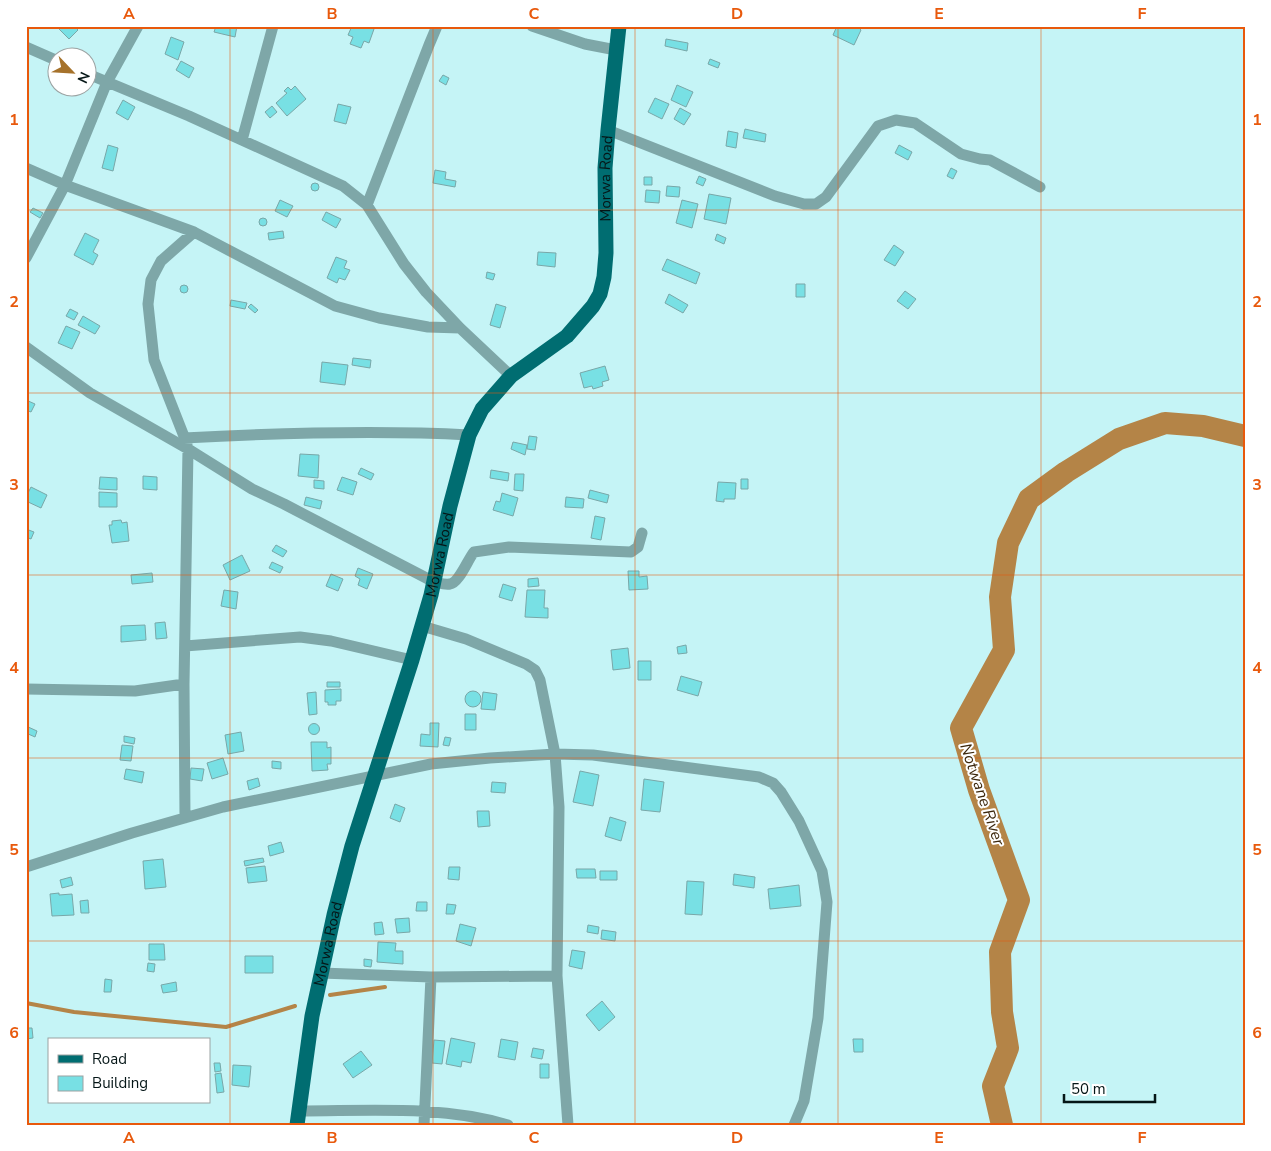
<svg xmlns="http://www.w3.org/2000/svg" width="1271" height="1151" font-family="'Nunito Sans',sans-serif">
<rect width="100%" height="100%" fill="#c5f4f6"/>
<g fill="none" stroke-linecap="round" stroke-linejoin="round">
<path stroke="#b48447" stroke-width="4" d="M330 995 385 987
M26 1003 74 1012 226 1027 295 1006"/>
<path stroke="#b48447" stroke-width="22" d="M1002 1125 993 1086 1008 1048 1002 1012 1000 952 1019 900 979 790 961 728 1004 650 1000 597 1008 543 1029 499 1066 472 1119 439 1165 423 1203 426 1245 436"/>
</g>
<path fill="#78e0e4" stroke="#79a7a8" d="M59 26H74L78 30 69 39 58 28Z
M216 26H237L235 37 214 32Z
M352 26H372V28L374 29 369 43 364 41 361 48 350 44 353 37 348 35Z
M837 26H857L861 30 854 45 833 35Z
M171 37 184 42 178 60 165 54Z
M666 39 688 43 687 51 665 46Z
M710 59 720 63 718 68 708 64Z
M181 61 194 68 189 78 176 70Z
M443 75 449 78 446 85 439 81Z
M677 85 693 92 686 107 671 100Z
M295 86 306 99 287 116 276 103 287 93 284 91 288 87 291 90Z
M655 98 669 104 662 119 648 112Z
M123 100 135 107 128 120 116 113Z
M338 104 351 107 346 124 334 121Z
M272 106 277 112 270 118 265 112Z
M680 108 691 114 684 125 674 119Z
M745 129 766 134 765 142 743 138Z
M728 131 738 133 736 148 726 146Z
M108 145 118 148 113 171 102 168Z
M899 145 912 152 908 160 895 153Z
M951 168 957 171 953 179 947 176Z
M435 170 446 172 445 179 456 181 455 187 433 183Z
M699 176 706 179 703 186 696 183Z
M644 177H652V185H644Z
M311 187a4 4 0 1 1 8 0a4 4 0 1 1-8 0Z
M667 186 680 187 679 197 666 196Z
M646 190 660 191 659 203 645 202Z
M709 194 731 198 726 224 704 219Z
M280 200 293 206 287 217 275 211Z
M682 200 698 204 692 228 676 223Z
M33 208 43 213 40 218 30 212Z
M326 212 341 219 336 228 322 220Z
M259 222a4 4 0 1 1 8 0a4 4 0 1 1-8 0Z
M283 231 284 238 269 240 268 233Z
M85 233 99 240 93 252 98 255 93 265 74 255Z
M717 234 726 238 724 244 715 240Z
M894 245 904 252 895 266 884 260Z
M538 252 556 253 555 267 537 265Z
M336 257 347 261 344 268 350 270 345 280 339 278 337 283 327 278Z
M667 259 700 273 696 284 662 270Z
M487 272 495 274 493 280 486 278Z
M796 284H805V297H796Z
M180 289a4 4 0 1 1 8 0a4 4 0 1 1-8 0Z
M905 291 916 299 908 309 897 301Z
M669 294 688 305 683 313 665 303Z
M231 300 247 303 245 309 230 306Z
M251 304 258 310 255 313 248 307Z
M496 304 506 307 500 328 490 325Z
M70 309 78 313 74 320 66 316Z
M83 316 100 326 95 334 78 325Z
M66 326 80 332 72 349 58 343Z
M353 358 371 360 370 368 352 365Z
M322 362 348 365 345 385 320 382Z
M605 366 609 380 602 382 603 386 593 389 592 386 584 388 580 373Z
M26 400 35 404 31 412 26 410Z
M529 436 537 437 535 450 527 449Z
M513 442 527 445 525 455 511 449Z
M300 454 319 455 318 478 298 476Z
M361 468 374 474 371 480 358 474Z
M491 470 509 473 508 481 490 478Z
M515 474H524L523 491 514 490Z
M143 476 157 477V490L143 489Z
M100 477 117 478V490L99 489Z
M342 477 357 482 353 495 337 490Z
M741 479H748V489H741Z
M314 480 324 481V489L314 488Z
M718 482 736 483 735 499H724V502L716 501Z
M31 487 47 495 41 508 26 501V497Z
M590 490 609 495 607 503 588 498Z
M99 492 117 493V507H99Z
M502 493 518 498 513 516 493 510 496 501 500 502Z
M306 497 322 501 320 509 304 505Z
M566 497 584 499 583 508 565 507Z
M595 516 605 518 601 540 591 538Z
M121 520 122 523 127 522 129 541 112 543 109 525H112V521Z
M26 529 34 532 31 539 26 537Z
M276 545 287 551 283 557 272 551Z
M242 555 250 571 230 580 223 565Z
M272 562 283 567 280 573 269 568Z
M358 568 373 574 367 589 358 585 360 579 355 576Z
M628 571H639V577L647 576 648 589 629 590Z
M152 573 153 582 132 584 131 575Z
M331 574 343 579 338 591 326 586Z
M538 578 539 586 528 587V579Z
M503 584 516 588 512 601 499 597Z
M224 590 238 592 236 609 221 606Z
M527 590H545L544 608H548V618L525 617Z
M165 622 167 638 156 639 155 623Z
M145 625 146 640 121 642V626Z
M686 645 687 653 678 654 677 647Z
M628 648 630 668 613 670 611 650Z
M638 661H651V680H638Z
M681 676 702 682 698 696 677 690Z
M327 682H340V687H327Z
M341 689V701H336V705H328V702H325V690Z
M465 699a8 8 0 1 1 16 0a8 8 0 1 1-16 0Z
M316 692 317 714 309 715 307 693Z
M483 692 497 694 495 710 481 709Z
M465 714H476V730H465Z
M430 723H439L438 747 420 746 421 734 430 735Z
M308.5 729a5.5 5.5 0 1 1 11 0a5.5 5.5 0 1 1-11 0Z
M26 726 37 731 35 737 26 733Z
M241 732 244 751 228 754 225 735Z
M124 736 135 738 134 744 124 742Z
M445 737 451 738 449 746 443 745Z
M311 742H327V748L331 747V764H327L328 770 312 771Z
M122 745 133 746 131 761 120 760Z
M223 758 228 774 212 779 207 763Z
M272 761 281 762V769L272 768Z
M191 768 204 769 202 781 190 779Z
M126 769 144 772 142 783 124 779Z
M580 771 599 775 593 806 573 802Z
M258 778 260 786 249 790 247 781Z
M644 779 664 782 660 812 641 810Z
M492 782 506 783 505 793 491 792Z
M395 804 405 808 400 822 390 818Z
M477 811H489L490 826 478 827Z
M610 817 626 822 621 841 605 836Z
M281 842 284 852 270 856 268 846Z
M263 858 264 862 245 866 244 861Z
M163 859 166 887 145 889 143 861Z
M265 866 267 881 248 883 246 868Z
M449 867H460L459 880 448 879Z
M576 869H595L596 878H577Z
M600 871H617V880H600Z
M734 874 755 877 754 888 733 885Z
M71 877 73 885 62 888 60 880Z
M687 881 704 882 702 915 685 914Z
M799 885 801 906 770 909 768 889Z
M59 893V895L72 894 74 915 52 916 50 894Z
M88 900 89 913H81L80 901Z
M417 902H427V911H416Z
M447 904 456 905 454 914H446Z
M409 918 410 932 397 933 395 919Z
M382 922 384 934 375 935 374 923Z
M460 924 476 928 471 946 456 941Z
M588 925 599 927 598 934 587 932Z
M602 930 616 932 615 941 601 939Z
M378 942 396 943 395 951H403V964L377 962Z
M149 944H164L165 960H149Z
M572 950 585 952 582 969 569 966Z
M245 956H273V973H245Z
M364 959 372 960 371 967 364 966Z
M148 963 155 964 154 972 147 971Z
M105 979 112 980 111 992H104Z
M176 982 177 991 163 993 161 985Z
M602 1001 615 1017 599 1031 586 1015Z
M26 1028H32L33 1038 26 1039Z
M451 1038 475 1043 471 1063 462 1061 461 1067 446 1064Z
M501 1039 518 1042 515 1060 498 1057Z
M853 1039H863V1052H854Z
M434 1040 445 1041 442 1064 432 1063Z
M533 1048 544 1050 542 1059 531 1057Z
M361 1051 372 1065 353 1078 343 1064Z
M214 1063H220L221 1071 215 1072Z
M540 1064H549V1078H540Z
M233 1065 251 1066 249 1087 232 1085Z
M221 1073 224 1092 217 1093 215 1074Z"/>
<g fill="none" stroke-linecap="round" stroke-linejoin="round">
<path stroke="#7ea7a8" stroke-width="11" d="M138 26 107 82 65 185 194 232 335 306 379 318 428 327 460 328 511 376
M532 26 585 44 616 50
M26 47 58 61
M88 74 189 116 343 186 367 205 404 264 426 292 460 328
M608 130 775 196 804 204H816L826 197 878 126 896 120 915 123 961 154 980 159 990 160 1040 187
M242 140 273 26
M26 168 65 185 26 258
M367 205 429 45 437 26
M26 347 90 393 188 449
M184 438C279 433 374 430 469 435
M187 444 154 360 148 304 151 280 161 261 194 232
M422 626 466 639 526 664 535 670 540 680 555 754 559 807 557 976 568 1125
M185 646 300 637 331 641 412 660
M26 689 135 691 184 684
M185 818 184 684 188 449 252 489 284 504 434 582C439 583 445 585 450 584 459 583 468 559 474 552L509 547 631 552 638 547 642 533
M26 867 132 833 223 807 431 764 490 758 555 754 593 755 759 777 773 783 781 792 799 821 822 871 827 902 818 1018 804 1101 794 1125
M321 973 431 977 557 976
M299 1111C369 1111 440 1105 508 1125
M424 1125 431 977"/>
<path stroke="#006d71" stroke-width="15" id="s1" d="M297 1125 312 1016 334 915 352 846 412 660 431 595 450 506 469 435 482 409 511 376 567 336 593 306 600 294 604 277 606 253 605 168 608 130 619 26"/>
</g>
<path fill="none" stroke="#e8590c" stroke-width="1" stroke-opacity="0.55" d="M230 26V1125M433 26V1125M635 26V1125M838 26V1125M1041 26V1125M26 210H1245M26 393H1245M26 575H1245M26 758H1245M26 941H1245"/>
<g text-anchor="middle" stroke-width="4" stroke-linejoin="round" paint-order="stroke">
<g font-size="15" fill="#051617" stroke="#fff">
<text dy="5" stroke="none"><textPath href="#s1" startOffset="1024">Morwa Road</textPath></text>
<text dy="5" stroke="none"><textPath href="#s1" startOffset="589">Morwa Road</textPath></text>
<text dy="5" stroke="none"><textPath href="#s1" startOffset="184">Morwa Road</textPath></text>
</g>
<g font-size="16" font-style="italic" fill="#3c270c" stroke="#fff">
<text transform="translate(983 794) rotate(71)" y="6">Notwane River</text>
</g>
</g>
<rect width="1271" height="1151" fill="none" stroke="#ffffff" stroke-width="55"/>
<rect x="48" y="1038" width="162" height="65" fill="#ffffff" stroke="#9ba2a2"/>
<rect x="58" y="1055" width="25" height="8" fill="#006d71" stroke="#9ba2a2"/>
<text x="92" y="1064" font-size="15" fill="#051617">Road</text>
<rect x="58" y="1076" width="25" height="15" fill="#78e0e4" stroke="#9ba2a2"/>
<text x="92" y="1088" font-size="15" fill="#051617">Building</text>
<g transform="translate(72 72) rotate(115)"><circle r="24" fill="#ffffff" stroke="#9ba2a2"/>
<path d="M0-4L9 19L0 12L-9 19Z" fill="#a6722b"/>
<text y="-8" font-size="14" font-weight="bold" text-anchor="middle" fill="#051617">N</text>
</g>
<path d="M1064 1094v8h91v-8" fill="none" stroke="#051617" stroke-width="2.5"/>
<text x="1071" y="1094" font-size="15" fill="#051617" stroke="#ffffff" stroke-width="4" paint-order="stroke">50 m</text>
<rect x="28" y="28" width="1216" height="1096" fill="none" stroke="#e8590c" stroke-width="2"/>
<g font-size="16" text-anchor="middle" font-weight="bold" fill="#e8590c">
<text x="129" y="19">A</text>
<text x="332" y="19">B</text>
<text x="534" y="19">C</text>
<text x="737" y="19">D</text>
<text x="939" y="19">E</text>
<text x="1142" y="19">F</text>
<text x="14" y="125">1</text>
<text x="1257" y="125">1</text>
<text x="14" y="307">2</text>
<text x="1257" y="307">2</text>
<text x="14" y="490">3</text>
<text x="1257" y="490">3</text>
<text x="14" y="673">4</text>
<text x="1257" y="673">4</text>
<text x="14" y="855">5</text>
<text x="1257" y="855">5</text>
<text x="14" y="1038">6</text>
<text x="1257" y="1038">6</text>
<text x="129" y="1143">A</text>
<text x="332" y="1143">B</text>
<text x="534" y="1143">C</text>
<text x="737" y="1143">D</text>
<text x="939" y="1143">E</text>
<text x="1142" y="1143">F</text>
</g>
</svg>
